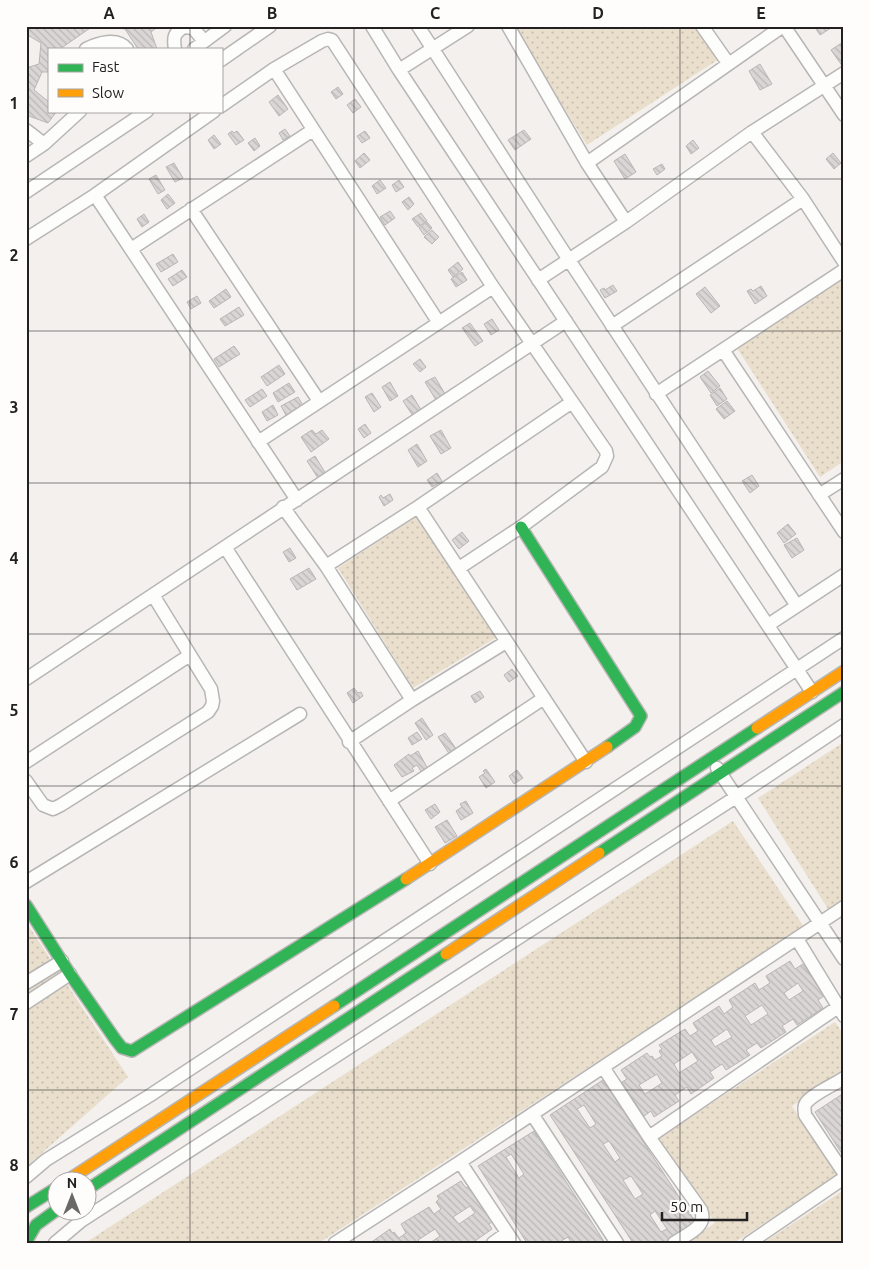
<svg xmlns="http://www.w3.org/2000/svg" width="870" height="1269" font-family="Ubuntu,sans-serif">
<defs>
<pattern id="grass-dots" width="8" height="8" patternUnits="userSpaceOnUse" patternTransform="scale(1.25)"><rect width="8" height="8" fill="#e9dfcc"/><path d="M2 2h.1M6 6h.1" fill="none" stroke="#c8bfaf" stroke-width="1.8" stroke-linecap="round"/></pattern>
<pattern id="building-back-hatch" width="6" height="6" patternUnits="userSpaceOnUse" patternTransform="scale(1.25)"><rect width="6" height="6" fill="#d9d6d5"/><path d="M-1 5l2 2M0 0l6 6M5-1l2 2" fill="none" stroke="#bab7b7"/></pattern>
</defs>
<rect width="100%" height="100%" fill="#f3f0ee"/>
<path fill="url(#grass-dots)" d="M513 26H695L719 59 587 145Z
M842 278 844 281V461L820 477 737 348Z
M417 516 497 637 413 688 338 568Z
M844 742V899L828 909 758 798Z
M733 821 804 927 319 1243H85Z
M26 922 128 1077 26 1167Z
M835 1022 844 1035V1072L792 1106 837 1175 734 1243H686L715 1223 659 1138Z
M844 1190V1243H763Z"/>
<path fill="url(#building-back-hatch)" stroke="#b9b7b6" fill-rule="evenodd" d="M26 26H50L53 28 56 26H93L60 49H49V72H42L34 90 49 102V111H57L48 123 26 115V93L28 91 26 90V68L39 64 41 43 26 34Z
M105 26H159L151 32 157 49H138L125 29Z
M814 26H834L820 35Z
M843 42 844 66 843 67 831 50Z
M760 64 772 84 760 90 749 71Z
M338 87 343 94 336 99 331 92Z
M278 95 288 109 279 116 269 102Z
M355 99 361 107 353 113 347 105Z
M285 129 290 136 283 140 279 133Z
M524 130 531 139 515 150 508 140Z
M232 131 234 133 237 131 244 140 236 145 228 134Z
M365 131 370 138 362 143 357 136Z
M214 135 221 144 214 149 208 140Z
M255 138 260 146 254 151 248 143Z
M693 140 699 148 691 154 686 146Z
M364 153 370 160 360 168 355 161Z
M833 153 841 163 834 169 826 159Z
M625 154 636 172 625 179 614 161Z
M174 163 183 178 175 182 166 167Z
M662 164 665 169 657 175 653 169Z
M156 175 165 190 158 194 149 179Z
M380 180 386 188 377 194 372 186Z
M399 180 404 187 396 192 392 185Z
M168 194 175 203 167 209 161 200Z
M409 197 414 204 408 210 402 202Z
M390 211 395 218 385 225 380 217Z
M421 213 427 221 418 227 412 219Z
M144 214 149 222 142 227 137 219Z
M427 222 432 228 424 235 419 228Z
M432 230 439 237 432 244 424 237Z
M173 254 178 262 161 272 156 264Z
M458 262 463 269 453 277 448 270Z
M182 270 187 277 173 286 168 279Z
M462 272 467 280 456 287 451 279Z
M613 285 617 291 605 298 600 290 604 288 605 290Z
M761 286 767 296 755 304 747 291 751 289 753 291Z
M705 287 720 306 711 313 696 294Z
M226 289 231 297 214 308 209 301Z
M197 296 201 303 191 309 187 302Z
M239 307 244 315 225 326 220 319Z
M492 319 499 330 491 335 484 324Z
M470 323 483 341 475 346 462 328Z
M234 346 240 354 219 367 214 359Z
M420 359 426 367 420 372 413 364Z
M279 365 285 374 267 386 261 377Z
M708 371 720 386 711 393 700 377Z
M435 377 445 394 436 400 425 382Z
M390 382 398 396 390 401 382 387Z
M289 383 295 392 278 402 273 393Z
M720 388 727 399 717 406 710 395Z
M262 389 267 396 250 407 245 400Z
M372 393 381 407 374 412 365 397Z
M412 395 423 413 415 419 403 401Z
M298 397 304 407 287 417 281 406Z
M727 401 735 411 724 419 716 409Z
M273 405 278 415 267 421 262 412Z
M365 424 371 433 364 438 358 429Z
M312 430 316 434 322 430 329 439 311 452 301 437Z
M441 430 451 448 441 454 430 436Z
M417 444 427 461 418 467 408 450Z
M315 456 326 474 318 478 307 461Z
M437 473 442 481 432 487 427 480Z
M752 475 759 486 750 493 742 481Z
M390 494 393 500 384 506 379 497 381 495 383 498Z
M788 524 796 534 784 543 777 533Z
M462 532 469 541 459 549 452 540Z
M797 538 804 550 792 558 784 545Z
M290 548 296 558 289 562 283 552Z
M309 568 316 579 297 590 290 579Z
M512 669 518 676 509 682 504 675Z
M354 688 358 693 361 692 363 696 353 703 347 693Z
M480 691 484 697 475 703 471 696Z
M422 718 433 735 426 740 415 723Z
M417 732 422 739 412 745 408 738Z
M445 733 457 750 450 755 438 737Z
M418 751 428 769 422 773 417 765 412 768 414 771 402 777 394 765 409 754 410 756Z
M486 769 495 782 486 788 479 777 485 773 483 771Z
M517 770 523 778 514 784 509 776Z
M466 801 473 813 461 820 456 811 462 807 460 804Z
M435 804 440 812 431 819 425 810Z
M447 820 457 836 445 843 435 827Z
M790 961 795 969 803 964 824 996 818 1000 823 1008 797 1025 793 1019 782 1026 786 1032 761 1048 757 1043 746 1050 750 1055 726 1070 722 1064 710 1072 714 1078 691 1094 687 1087 675 1095 679 1101 654 1117 651 1111 644 1116 622 1082 627 1079 621 1070 647 1053 650 1057 652 1056 655 1060 662 1056 659 1051 662 1049 659 1045 685 1029 690 1036 698 1031 693 1023 719 1006 724 1014 733 1007 729 1000 755 983 759 990 770 983 766 976ZM798 983 803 991 789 1000 784 993ZM762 1005 768 1014 751 1025 745 1016ZM727 1029 732 1037 715 1047 711 1040ZM692 1052 698 1061 679 1073 674 1064ZM657 1074 662 1083 645 1094 639 1085Z
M603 1080 696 1223 666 1243H633L550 1115ZM584 1105 596 1124 590 1128 577 1109ZM609 1141 620 1158 615 1162 603 1144ZM631 1176 643 1194 635 1199 623 1180ZM655 1211 667 1229 661 1232 650 1215Z
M844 1093V1157L815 1112Z
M534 1131 605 1243H570L571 1242 568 1237 561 1241 562 1243H527L478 1166ZM511 1154 524 1174 519 1178 506 1157Z
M461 1181 466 1188 472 1184 496 1219 489 1224 492 1229 472 1243H466L465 1241 463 1243H430L440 1236 435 1229 418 1240 421 1243H370L390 1229 392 1233 394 1232 399 1238 406 1233 401 1224 429 1207 434 1214 441 1209 436 1202 439 1199 437 1196ZM470 1206 475 1213 459 1224 453 1217Z"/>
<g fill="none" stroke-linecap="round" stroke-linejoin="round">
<g stroke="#b8b6b5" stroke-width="15">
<path id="street" d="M372 26 399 70 812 692
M418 26 569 260 797 606
M508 26 587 163 626 222
M702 26 728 63
M784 26 844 115
M86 49C98 43 117 37 127 49
M175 49C173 37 174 33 184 27L193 28 204 41
M194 49 225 26
M221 60 270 26
M274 69 439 323
M399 70 468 26
M221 106 274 69 322 41 328 39 332 40 493 287 606 451 607 456 602 467 521 527 459 568
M26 130 44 144
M752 132 803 199 844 262
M26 156 44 144 80 111
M587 163 783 26
M26 192 147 111
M95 195 297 500
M191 209 319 401
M26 239 95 195 214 111
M131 249 313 130
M538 280 626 222 752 132 844 73
M612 326 803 199
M723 350 844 532
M656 394 844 270
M258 442 493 287
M819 495 844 479
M283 507 326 566 412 700
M418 507 586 762
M225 547 430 864
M326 566 418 507 572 402
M768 625 844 575
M26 679 566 321
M349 742 412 700 506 642
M26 762 190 655
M717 768 844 959
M26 781 43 805 53 809 61 805 208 712 212 706 213 701 211 689 153 595
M389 801 544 698
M26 882 300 714
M797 939 844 1016
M26 983 62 961
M26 1003 70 974
M603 1067 649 1137 701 1210C708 1227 687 1234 674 1243
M844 1078C835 1084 811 1095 806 1103 803 1107 805 1111 805 1115L844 1173
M532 1114 617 1243
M649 1137 838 1007
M460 1162 514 1243
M26 1177 46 1160 149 1096 844 638
M55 1243 81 1221 736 797 844 725
M335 1243 460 1162 844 907
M493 1243 507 1233
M749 1243 844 1178"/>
</g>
<g stroke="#b8b6b5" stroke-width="14">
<path id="fast" d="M521 527 641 716 635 727 607 747
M599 853 844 692
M26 905 70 974 115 1039 122 1048 132 1051 406 879
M334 1006 757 728
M88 1189 446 954
M26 1207 58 1187
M26 1242 36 1225 58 1209"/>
</g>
<g stroke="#b8b6b5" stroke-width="14">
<path id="slow" d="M757 728 844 671
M406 879 607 747
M446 954 599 853
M65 1182 334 1006"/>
</g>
<use href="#street" stroke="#fdfdfc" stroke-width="12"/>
<use href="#fast" stroke="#30b455" stroke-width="11"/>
<use href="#slow" stroke="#ff9f0a" stroke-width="11"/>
</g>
<path fill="none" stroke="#222020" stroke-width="1" stroke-opacity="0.55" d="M190 26V49M354 26V1243M516 26V1243M680 26V1243M190 111V1243M26 179H844M26 331H844M26 483H844M26 634H844M26 786H844M26 938H844M26 1090H844"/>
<rect width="870" height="1269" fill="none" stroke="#fffdfc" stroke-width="55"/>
<rect x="48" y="48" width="175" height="65" fill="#fffdfc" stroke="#a7a5a4"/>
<rect x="58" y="64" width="25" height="8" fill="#30b455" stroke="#a7a5a4"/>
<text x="92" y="72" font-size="15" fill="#222020">Fast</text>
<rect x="58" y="89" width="25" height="8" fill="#ff9f0a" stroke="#a7a5a4"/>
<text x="92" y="98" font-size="15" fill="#222020">Slow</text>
<g transform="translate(72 1196)"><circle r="24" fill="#fffdfc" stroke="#a7a5a4"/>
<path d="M0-4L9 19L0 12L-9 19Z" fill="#6b6968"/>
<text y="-8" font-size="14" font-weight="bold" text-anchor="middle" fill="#222020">N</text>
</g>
<path d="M662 1212v8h85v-8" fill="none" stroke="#222020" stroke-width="2.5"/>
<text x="670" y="1212" font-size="15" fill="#222020" stroke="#fffdfc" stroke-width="4" paint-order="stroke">50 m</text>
<rect x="28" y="28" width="814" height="1214" fill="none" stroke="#222020" stroke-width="2"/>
<g font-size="16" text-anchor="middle" font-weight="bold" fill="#222020">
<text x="109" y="19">A</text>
<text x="272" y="19">B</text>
<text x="435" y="19">C</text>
<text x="598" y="19">D</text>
<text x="761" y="19">E</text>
<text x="14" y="109">1</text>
<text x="14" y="261">2</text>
<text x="14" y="413">3</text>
<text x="14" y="564">4</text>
<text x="14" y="716">5</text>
<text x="14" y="868">6</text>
<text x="14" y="1020">7</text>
<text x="14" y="1171">8</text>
</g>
</svg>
